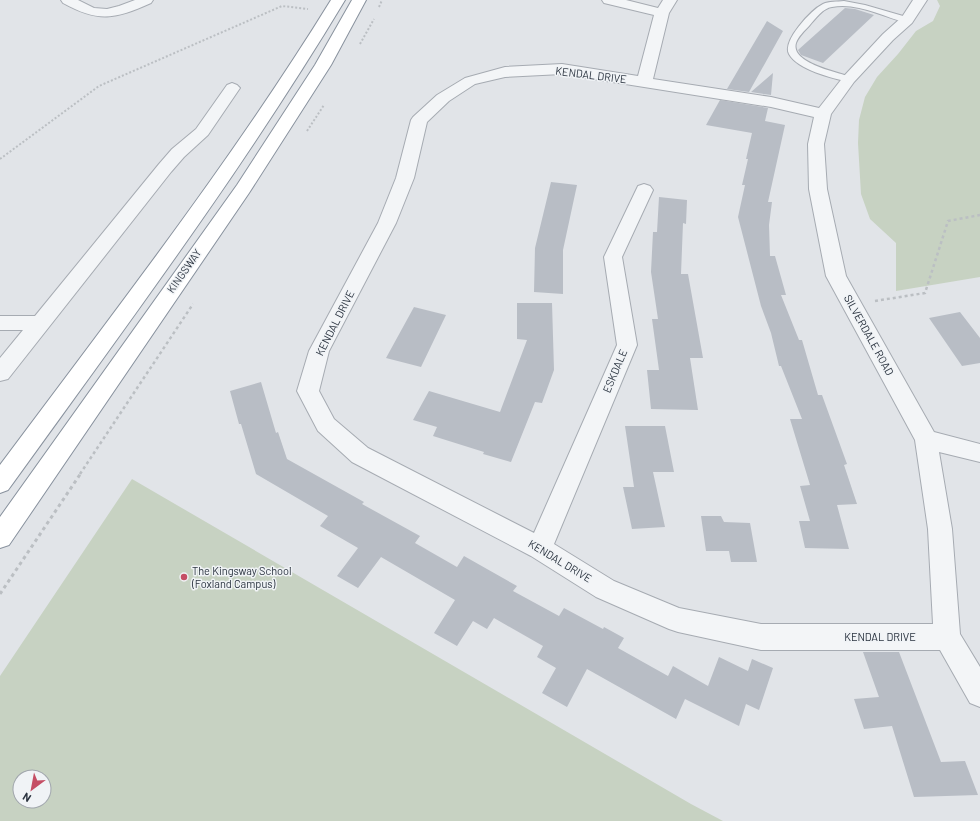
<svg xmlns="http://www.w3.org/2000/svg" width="980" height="821" viewBox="0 0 980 821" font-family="Barlow,sans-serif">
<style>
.green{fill:#c7d2c2;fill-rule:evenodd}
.building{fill:#b8bdc5}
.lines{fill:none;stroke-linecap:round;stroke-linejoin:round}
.service-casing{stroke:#a6abb2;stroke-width:2}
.minor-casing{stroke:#a6abb2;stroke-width:2}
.trunk-casing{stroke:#89929e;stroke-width:2}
.path-far2{stroke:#bbbfc3;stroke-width:2;stroke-dasharray:2 2;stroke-linecap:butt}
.path-far1{stroke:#bbbfc3;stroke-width:2.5;stroke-dasharray:3 3;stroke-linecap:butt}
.path{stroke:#bbbfc3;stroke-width:3;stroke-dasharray:3.5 3.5;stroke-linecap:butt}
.service{fill:#f3f5f7;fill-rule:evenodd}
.minor{fill:#f3f5f7;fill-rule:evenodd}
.trunk{fill:#fff;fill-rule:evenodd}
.poi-dot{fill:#c54e65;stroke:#f0f3f6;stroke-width:1.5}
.labels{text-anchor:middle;stroke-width:3;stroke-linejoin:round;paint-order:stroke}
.street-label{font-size:11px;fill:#2a333f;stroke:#f0f3f6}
.poi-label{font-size:11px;fill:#2a333f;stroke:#f0f3f6;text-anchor:start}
</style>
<rect width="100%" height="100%" fill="#e1e4e8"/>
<!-- green -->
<path class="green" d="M937,0H980V277L896,291V243L870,219L861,194L858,143L859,120L865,97L877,77L898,54L916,31L933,21L940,6Z
M132,479L691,804L723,821H0V676ZM20,777H44V801H20Z"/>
<!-- building -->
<path class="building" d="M845,8L855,9L874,15L823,63L801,55L798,50Z
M767,21L783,31L749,92L727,89Z
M773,73L771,95L751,92Z
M720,100L768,108L765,121L785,125L768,202H772L769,225L770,256H775L786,295H781L799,340H802L818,395H822L847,464L844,465L857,504L837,505L849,549L805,548L799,521H810L800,486L810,485L790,419H802L781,366H779L771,333L761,306L738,217L745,185H742L748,159H746L752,133L706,125Z
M551,182L577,185L563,250V294L534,292L535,248Z
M659,197L687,200L686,224L683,223L681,274H688L703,358H690L698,410L651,409L647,370H659L652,319H658L651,272L653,232H657Z
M517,303H552L554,370L542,403L535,402L511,462L483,454L484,452L433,436L437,427L413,420L429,391L500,412L527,340L517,339Z
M414,307L446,315L421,367L386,358Z
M960,312L980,338V363L962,366L929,318Z
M261,382L276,433L278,432L287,459L364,502L362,504L420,536L415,543L457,567L464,556L517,586L513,591L559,616L564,608L603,629L604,627L624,638L618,648L668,676L673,666L708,686L719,657L748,671L752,659L773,668L759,710L746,704L739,726L685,699L676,719L587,669L567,707L542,693L556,668L537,657L543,646L494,618L487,629L473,621L457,646L434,633L455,600L381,557L358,588L337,576L358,548L320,526L328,516L256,474L241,424H239L230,391Z
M625,426H665L674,472H653L665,527L632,529L623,487H634Z
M701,516H721L724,522L750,523L757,562H731L729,551H706Z
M863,652H899L941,762L965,761L978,795L914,797L892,726L864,729L854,699L879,697Z"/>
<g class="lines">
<!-- service casing -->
<g class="service-casing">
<path id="service" d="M844,1L865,5L910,18L911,20L907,23C884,17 857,2 832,7C823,8 815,19 809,26C804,31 798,37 796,43C790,63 839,73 852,77L854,79L849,82C832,78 798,70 789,54C782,41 811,10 823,4C829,1 837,2 844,1Z"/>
</g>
<!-- minor casing -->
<g class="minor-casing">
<path id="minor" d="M61,0H78L94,8L107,9L119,6L135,0H153L151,3C115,19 99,23 63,3Z
M602,0H626L658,8L663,0H677L669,13L653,79L771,97L819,108L844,76L883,34L902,17L913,0H927L912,23L893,40L854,82L831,114L824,144L827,189L846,276L934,432L980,444V462L939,452L952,529L960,634L980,667V707L970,703L940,650H761L678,632L669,629L596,597L531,556L352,462L318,431L297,391L309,351L378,223L396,178L411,120L413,117L437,95L465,78L505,67L562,64L638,76L654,15L604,3ZM562,74L771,107L814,117L808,144L809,189L826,276L915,440L928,529L933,624H761L679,608L614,581L554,544L637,345L622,257L653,190L650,186L644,184L638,186L604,257L617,345L534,533L368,448L334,419L319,391L329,351L396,223L414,178L427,122L449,101L475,84L505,77Z
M232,83L237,85L240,88L208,135L184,157L171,172L8,379L0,381V358L23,330H0V316H35L159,164L172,149L196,129L227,85Z"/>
</g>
<!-- trunk casing -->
<g class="trunk-casing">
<path id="trunk" d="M331,0H345C243,170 124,329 8,490L0,493V465C114,312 231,162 331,0Z
M352,0H366L331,65L249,193L9,545L0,548V517L237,185L315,65Z"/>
</g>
<!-- path-far2 -->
<path class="path-far2" d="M379,7L382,0
M360,44L374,19
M307,131L324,105
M0,159L99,86L282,6L308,9"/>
<!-- path-far1 -->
<path class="path-far1" d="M875,301L925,293L948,221L980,215
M80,474L193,304"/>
<!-- path -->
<path class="path" d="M0,594L81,473"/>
<!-- service -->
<use href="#service" class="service"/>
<!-- minor -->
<use href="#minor" class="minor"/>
<!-- trunk -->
<use href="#trunk" class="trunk"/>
</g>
<!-- markers -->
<circle class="poi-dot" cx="184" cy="577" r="4"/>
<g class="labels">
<!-- street labels -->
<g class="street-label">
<text transform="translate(591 75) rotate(7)" y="4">KENDAL DRIVE</text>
<text transform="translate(184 271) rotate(-55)" y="4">KINGSWAY</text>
<text transform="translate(335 323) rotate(-63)" y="4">KENDAL DRIVE</text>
<text transform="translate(869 335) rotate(61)" y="4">SILVERDALE ROAD</text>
<text transform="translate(615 371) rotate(-67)" y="4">ESKDALE</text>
<text transform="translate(560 561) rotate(31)" y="4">KENDAL DRIVE</text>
<text x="880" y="641">KENDAL DRIVE</text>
</g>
<!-- poi labels -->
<g class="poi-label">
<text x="192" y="575">The Kingsway School<tspan x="192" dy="13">(Foxland Campus)</tspan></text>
</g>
</g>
<!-- north arrow -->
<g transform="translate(32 789) rotate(212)"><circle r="19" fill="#f0f3f6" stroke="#a1a6ad"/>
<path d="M0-3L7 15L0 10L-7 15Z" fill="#c54e65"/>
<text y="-6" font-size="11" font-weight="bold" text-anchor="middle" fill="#2a333f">N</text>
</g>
</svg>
